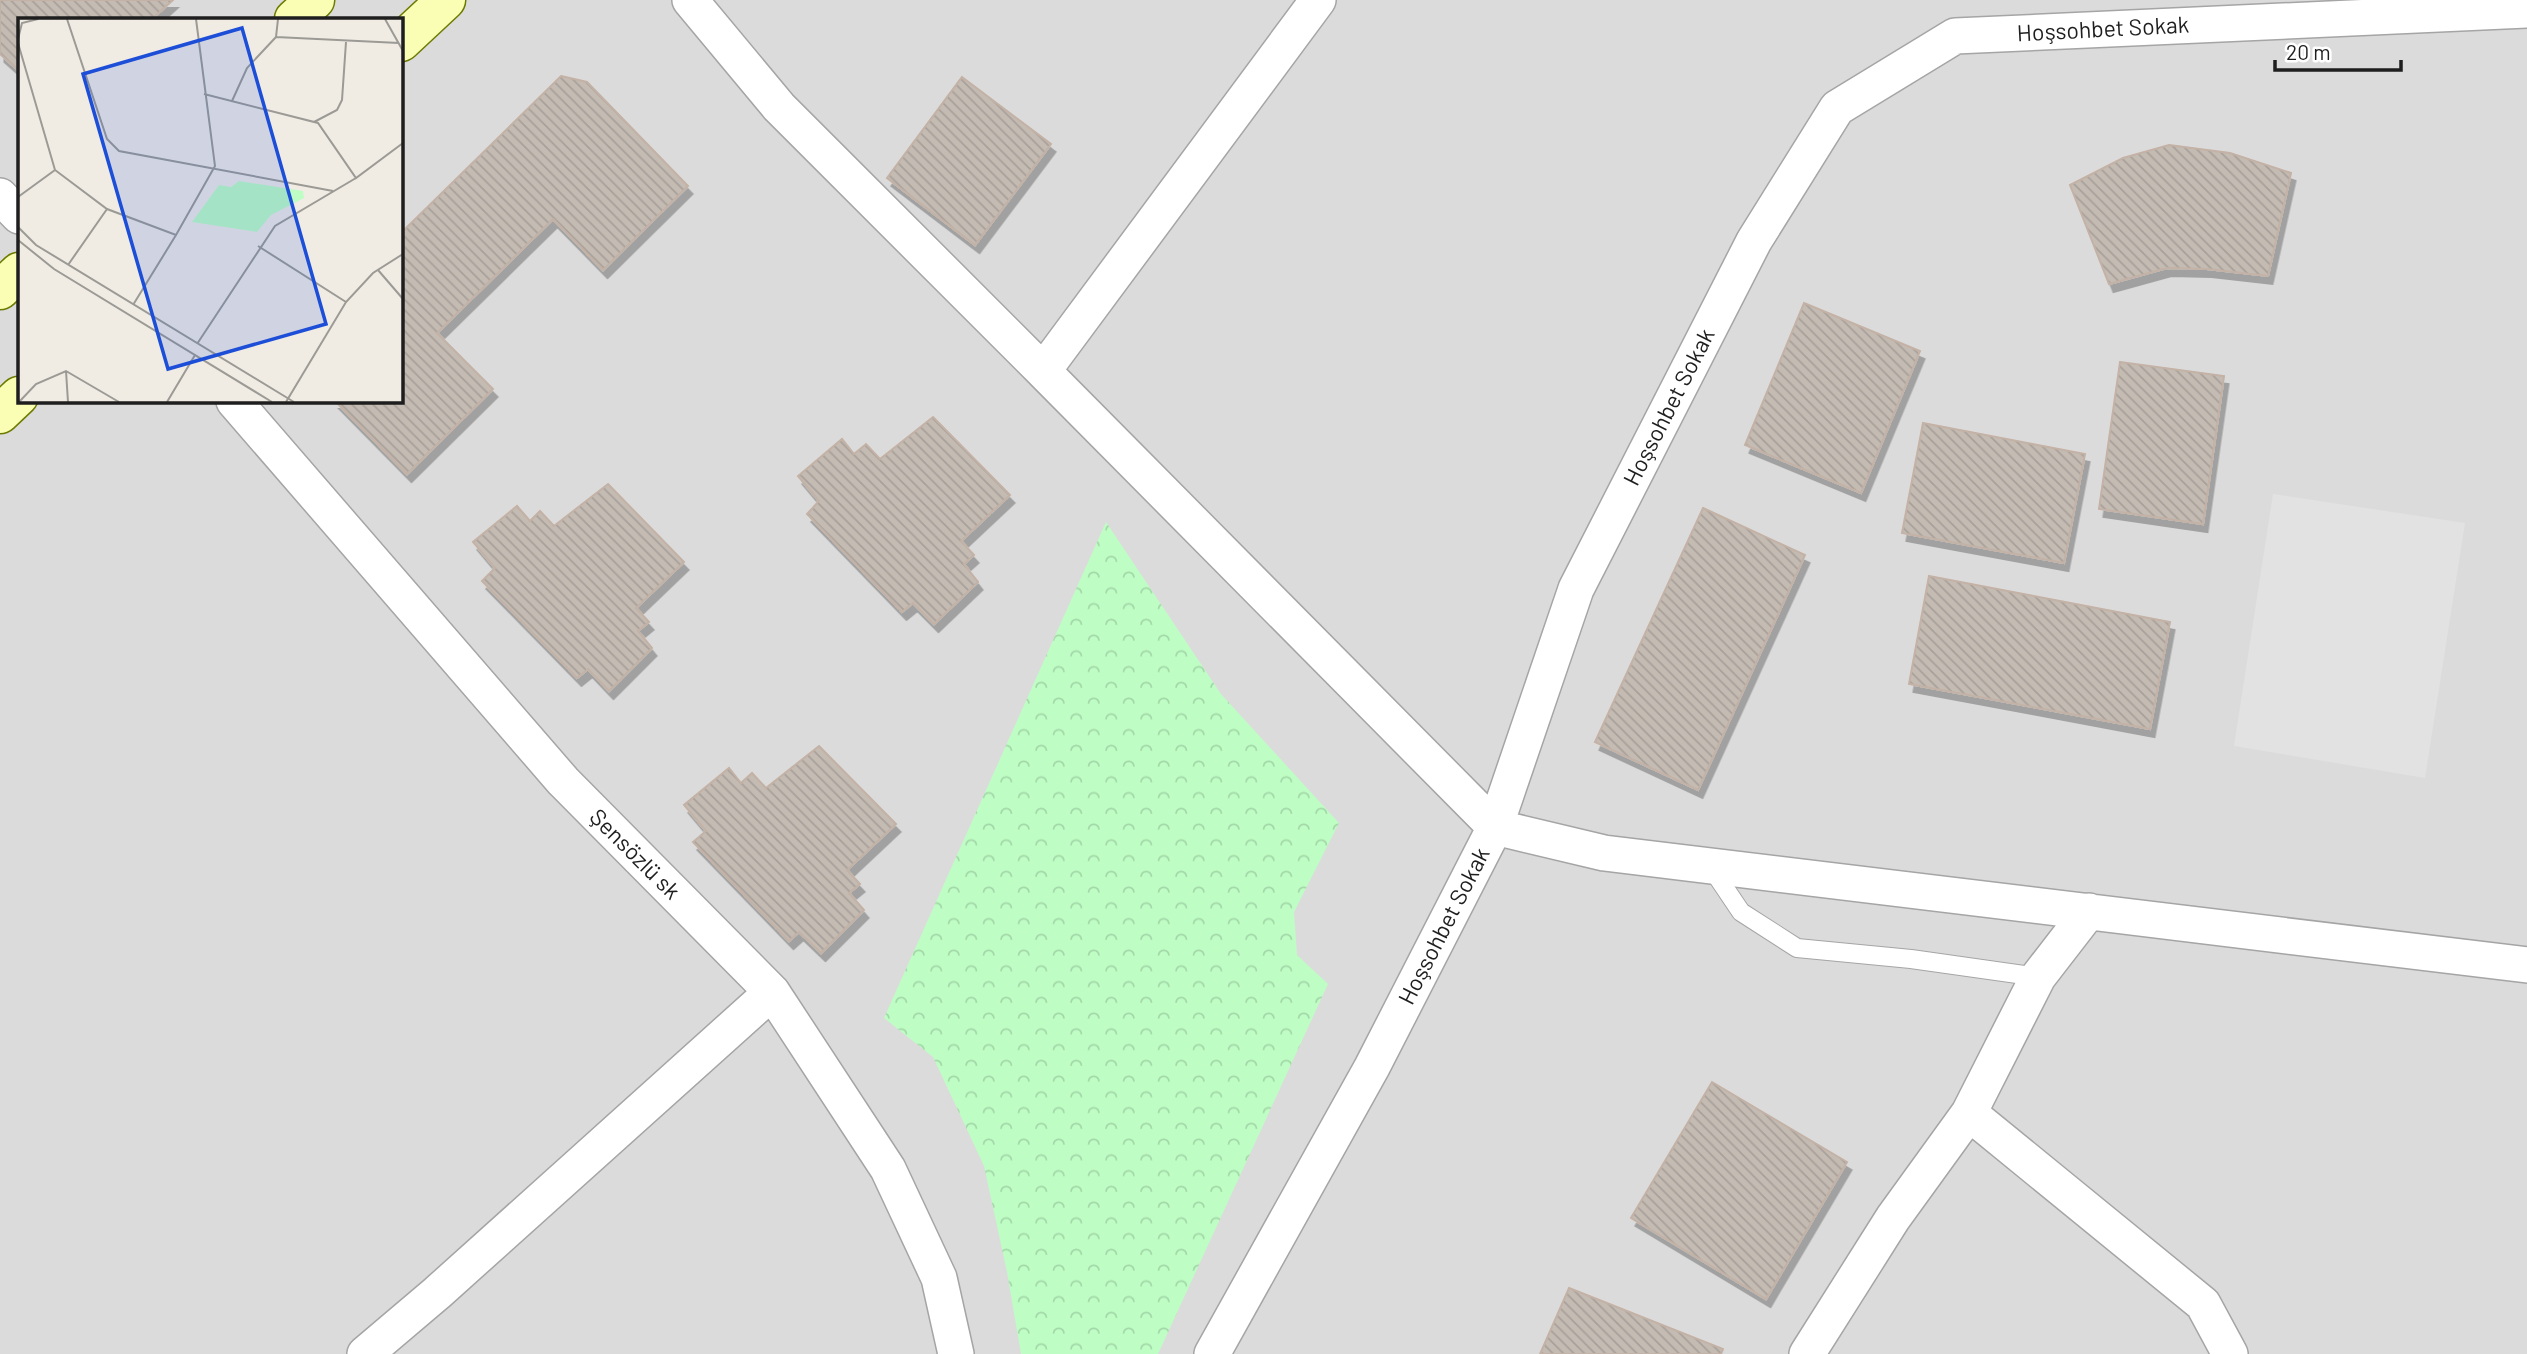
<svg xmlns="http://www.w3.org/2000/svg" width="2527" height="1354" viewBox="0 0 2527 1354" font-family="Barlow,sans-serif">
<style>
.residential{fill:#dcdbdb;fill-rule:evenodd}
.park{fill:url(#park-crowns)}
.parking{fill:#e2e2e2}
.building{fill:url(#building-back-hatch);stroke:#c3b2a5;stroke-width:2;filter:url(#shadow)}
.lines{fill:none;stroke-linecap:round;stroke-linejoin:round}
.service-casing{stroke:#a5a5a5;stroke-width:20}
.minor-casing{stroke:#a5a5a5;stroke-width:38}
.secondary-casing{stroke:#6c7b00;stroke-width:41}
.service{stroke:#fff;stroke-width:18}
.minor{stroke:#fff;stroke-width:35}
.secondary{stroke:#f9feb4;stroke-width:38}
.labels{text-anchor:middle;stroke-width:7;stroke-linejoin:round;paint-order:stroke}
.street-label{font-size:23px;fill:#1e1e1e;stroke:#fff}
.inset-road{fill:none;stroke:#9c9a95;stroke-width:2}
.view{fill:#1d4ed8;fill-opacity:0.15;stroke:#1d4ed8;stroke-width:3.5}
.inset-edge{fill:none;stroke:#1e1e1e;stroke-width:3.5}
</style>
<defs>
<pattern id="park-crowns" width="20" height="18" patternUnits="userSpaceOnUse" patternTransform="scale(1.75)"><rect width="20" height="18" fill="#befdc4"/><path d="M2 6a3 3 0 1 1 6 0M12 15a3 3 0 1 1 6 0" fill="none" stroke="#a3d8a8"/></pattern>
<pattern id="building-back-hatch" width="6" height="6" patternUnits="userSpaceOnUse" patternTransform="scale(1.75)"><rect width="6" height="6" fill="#c4bbb3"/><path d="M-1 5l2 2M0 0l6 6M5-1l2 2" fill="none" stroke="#a8a09a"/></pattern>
<filter id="shadow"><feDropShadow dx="4.5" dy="8" stdDeviation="0" flood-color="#0004"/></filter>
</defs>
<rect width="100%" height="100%" fill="#f0ece4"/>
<!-- residential -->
<path class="residential" d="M0,0H2527V1354H0ZM19,19H401V401H19Z"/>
<!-- park -->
<path class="park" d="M1106,522L1221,694L1339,823L1294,912L1297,955L1328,984L1158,1354H1021L1007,1272L984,1166L933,1057L884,1018Z"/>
<!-- parking -->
<path class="parking" d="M2273,494L2465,523L2425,778L2234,746Z"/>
<!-- building -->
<path class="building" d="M0,0H173L152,19H19V71L0,54Z
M561,76L587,82L688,186L603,270L553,219L437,333L493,389L407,474L335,401H401V233Z
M962,77L1051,144L975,245L887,178Z
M2169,145L2230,153L2291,173L2268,276L2207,269L2167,268L2109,284L2070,185L2123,158Z
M1804,303L1920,351L1861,493L1745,445Z
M2120,362L2224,376L2203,524L2099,509Z
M933,417L1010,495L961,541L974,555L964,564L978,582L934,624L913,603L902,612L807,514L819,501L798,476L842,439L854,454L866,444L880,459Z
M1923,423L2085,454L2064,563L1902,533Z
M608,484L684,562L636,608L649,622L638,631L652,648L609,691L588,669L577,678L482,581L495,568L473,542L517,506L530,521L540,511L554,526Z
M1703,508L1805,555L1698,790L1595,742Z
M1929,576L2170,622L2150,729L1909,684Z
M819,746L896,824L847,870L860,884L849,893L864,910L821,953L799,932L789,941L693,842L706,831L684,805L729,768L741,783L752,773L766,788Z
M1712,1082L1847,1162L1766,1299L1631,1218Z
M1569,1288L1723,1349L1721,1354H1540Z"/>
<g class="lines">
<!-- service casing -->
<g class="service-casing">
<path id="service" d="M1710,866L1741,912L1797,948L1911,959L2038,977"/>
</g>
<!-- minor casing -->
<g class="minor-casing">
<path id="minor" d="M690,0L779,107L1043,371
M1318,0L1043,371L1495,827L1604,853L2527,965
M0,196L19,216
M234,401L563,781L772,992L888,1169L939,1278L956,1354
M1969,1113L2203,1304L2230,1354
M365,1354L437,1293L772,992
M1212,1354L1372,1067L1495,827L1576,589L1754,241L1837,108L1955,36L2527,10
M1807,1354L1893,1218L1969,1113L2038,977L2089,911"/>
</g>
<!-- secondary casing -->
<g class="secondary-casing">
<path id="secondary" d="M294,19L315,0
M401,42L446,0
M0,290L19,272
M0,414L19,396"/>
</g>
<!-- service -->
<use href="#service" class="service"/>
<!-- minor -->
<use href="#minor" class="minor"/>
<!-- secondary -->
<use href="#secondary" class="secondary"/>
</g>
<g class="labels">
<!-- street labels -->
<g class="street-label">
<text transform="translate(2103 29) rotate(-3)" y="8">Hoşsohbet Sokak</text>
<text transform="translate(1669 407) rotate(-63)" y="8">Hoşsohbet Sokak</text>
<text transform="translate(635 854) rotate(45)" y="8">Şensözlü sk</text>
<text transform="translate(1444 926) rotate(-63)" y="8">Hoşsohbet Sokak</text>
</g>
</g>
<!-- overview -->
<g transform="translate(18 18)">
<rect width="385" height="385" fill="#f0ece4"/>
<path d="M221,163L285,173L286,180L253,197L239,214L174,204L201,167L213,169Z" fill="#befdc4"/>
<path class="inset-road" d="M49,1L89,121L101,133L315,173M367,1L385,33M258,19L381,25M0,21L4,5L20,1M0,25L37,152L89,191L158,217L197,148L178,1M186,76L300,105L338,160L385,125M214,83L229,50L258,19L260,1M296,104L319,92L324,82L328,24M0,179L37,152M0,209L18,227L276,384M0,222L36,251L254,384M240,228L328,284M50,247L89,191M360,252L385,281M115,287L158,217M179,326L257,208L338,160M48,353L50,384M1,384L18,366L48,353L101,384M149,384L177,337M268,384L328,284L355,255L385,236"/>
<path class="view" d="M224,10L308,306L150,351L65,56Z"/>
<rect width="385" height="385" class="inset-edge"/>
</g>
<!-- scale -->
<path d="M2275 60v10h126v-10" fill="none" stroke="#1e1e1e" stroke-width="3.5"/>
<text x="2286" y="60" font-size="21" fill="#1e1e1e" stroke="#ffffff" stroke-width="5" paint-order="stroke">20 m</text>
</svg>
